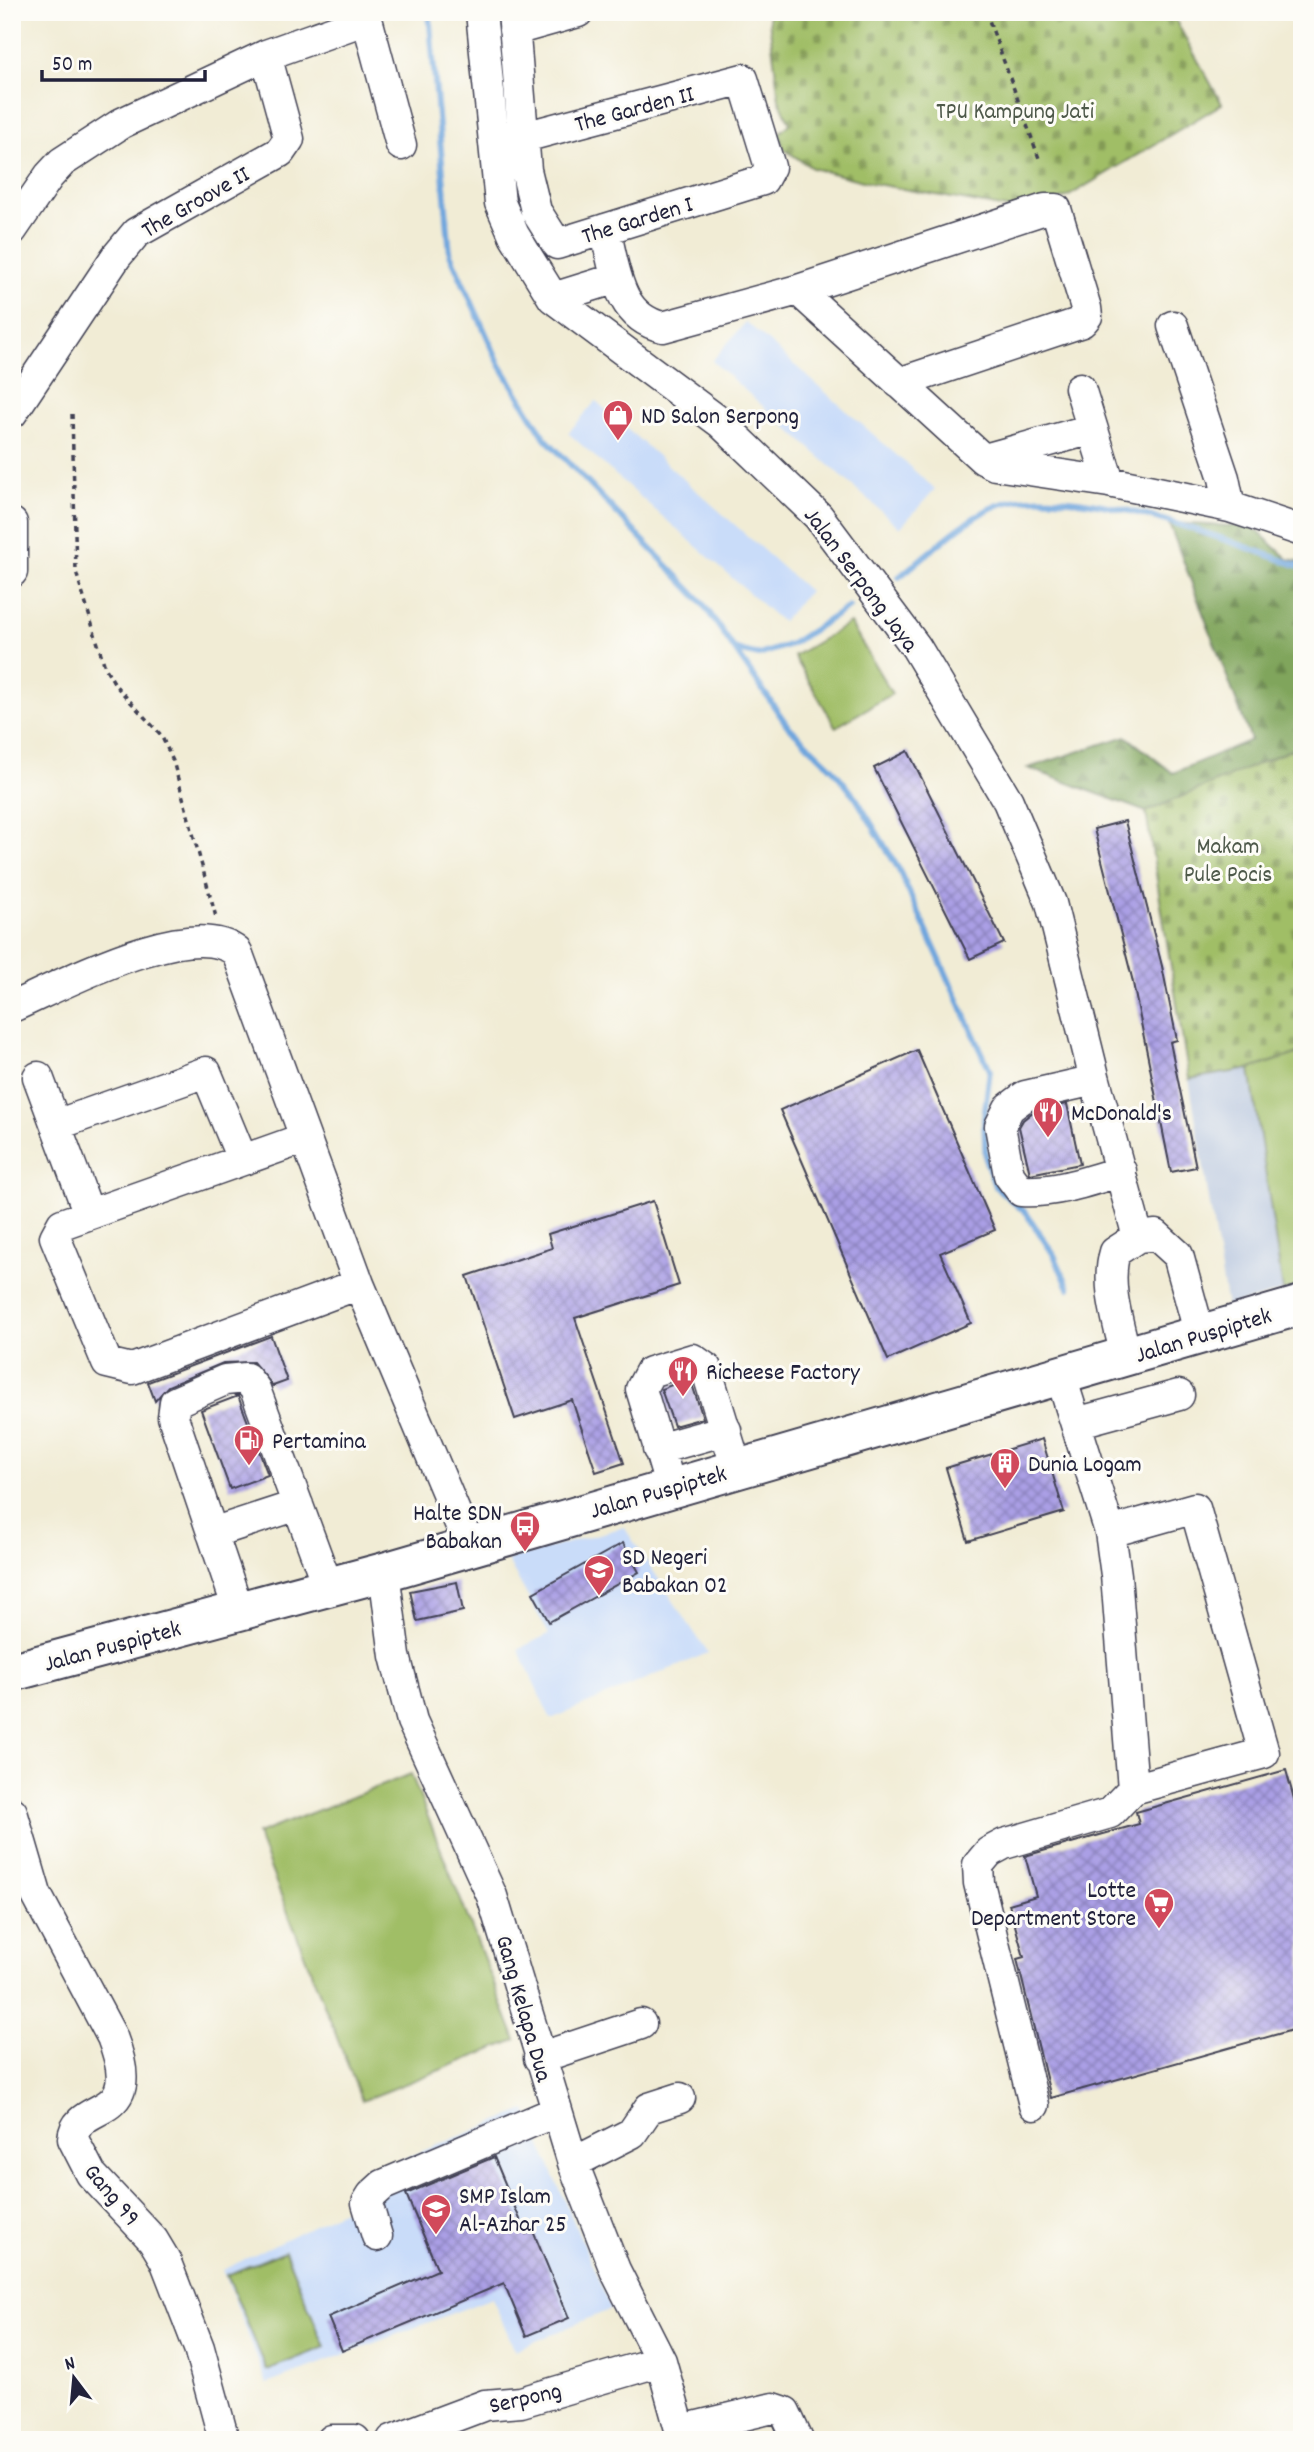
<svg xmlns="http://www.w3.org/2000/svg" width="1314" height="2452" viewBox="0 0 1314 2452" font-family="Dekko,sans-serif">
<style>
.built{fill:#c9dcf9}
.industrial{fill:#b6c5de}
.grass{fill:#a0be66;stroke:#617050;stroke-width:2}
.forest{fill:url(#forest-firs);stroke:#51644b;stroke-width:2}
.cemetery{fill:url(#cemetery-stones);stroke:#617050;stroke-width:2}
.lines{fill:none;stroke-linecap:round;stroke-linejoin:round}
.stream{stroke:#6fa6dd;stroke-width:6}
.building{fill:url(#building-cross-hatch)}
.minor-casing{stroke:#414052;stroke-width:33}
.major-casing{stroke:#414052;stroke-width:42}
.path{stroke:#414052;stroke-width:3.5;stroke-dasharray:5 5;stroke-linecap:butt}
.minor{stroke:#fff;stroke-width:30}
.major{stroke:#fff;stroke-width:38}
.labels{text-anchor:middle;stroke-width:6;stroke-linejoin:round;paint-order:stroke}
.street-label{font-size:24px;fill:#22223b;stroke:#fdfcf7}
.park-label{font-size:24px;fill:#4e594a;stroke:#fdfcf7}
.poi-label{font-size:24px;fill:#22223b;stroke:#fdfcf7;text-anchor:start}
</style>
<defs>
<pattern id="forest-firs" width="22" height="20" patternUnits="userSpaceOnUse" patternTransform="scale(1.75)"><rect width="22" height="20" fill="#80a55b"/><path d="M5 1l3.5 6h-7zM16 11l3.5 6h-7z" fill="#68864c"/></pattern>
<pattern id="cemetery-stones" width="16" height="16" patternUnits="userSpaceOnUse" patternTransform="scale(1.75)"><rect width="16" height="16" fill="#a0be66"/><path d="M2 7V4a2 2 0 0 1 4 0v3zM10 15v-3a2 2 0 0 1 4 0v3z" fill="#829a55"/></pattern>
<pattern id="building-cross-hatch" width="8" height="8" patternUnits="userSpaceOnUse" patternTransform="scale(1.75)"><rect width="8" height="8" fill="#aa9fe5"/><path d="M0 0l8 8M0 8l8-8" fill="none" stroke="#8a81bb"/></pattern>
</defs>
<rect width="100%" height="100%" fill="#fdfcf7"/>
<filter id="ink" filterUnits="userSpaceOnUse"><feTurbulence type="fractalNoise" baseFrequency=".0143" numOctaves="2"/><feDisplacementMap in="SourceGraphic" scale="14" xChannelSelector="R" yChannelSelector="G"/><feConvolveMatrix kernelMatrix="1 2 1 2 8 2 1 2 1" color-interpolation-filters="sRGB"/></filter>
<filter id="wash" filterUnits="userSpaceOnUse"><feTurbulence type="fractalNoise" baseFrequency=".00686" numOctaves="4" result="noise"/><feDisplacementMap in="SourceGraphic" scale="28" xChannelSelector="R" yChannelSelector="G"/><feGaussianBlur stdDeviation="1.57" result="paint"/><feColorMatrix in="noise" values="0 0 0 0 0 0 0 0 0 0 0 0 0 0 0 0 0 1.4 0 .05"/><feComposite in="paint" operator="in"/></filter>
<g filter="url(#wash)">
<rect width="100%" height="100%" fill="#f1ecd5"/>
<!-- built -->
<path class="built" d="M746,322L935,489L900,528L712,361Z
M596,401L809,591L782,622L568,433Z
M624,1527L708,1653L551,1719L518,1649L549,1634L507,1560Z
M526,2110L611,2309L515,2350L492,2298L267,2384L223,2270L360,2202L352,2179Z"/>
<!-- industrial -->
<path class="industrial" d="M1250,1069L1283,1291L1227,1307L1189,1079Z"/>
<!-- grass -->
<path class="grass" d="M850,623L892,694L836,727L794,656Z
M1302,1052V1285L1283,1291L1250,1069Z
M411,1774L516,2040L362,2101L257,1834Z
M285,2251L325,2347L267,2370L227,2275Z"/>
<!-- forest -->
<path class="forest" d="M1169,523L1253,527L1288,559L1302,562V745L1146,812L1028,768L1126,736L1173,773L1251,740Z"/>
<!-- cemetery -->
<path class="cemetery" d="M768,12H1171L1222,104L1067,197L1022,211L871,183L812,168L784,149L779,133L790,124L779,99Z
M1302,745V1052L1250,1069L1189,1079L1146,812Z"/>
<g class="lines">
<!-- stream -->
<path class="stream" d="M429,12L450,254L500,365L545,438L701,601L787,725L832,768L856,798L898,868L990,1070L984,1119L986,1161L995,1186L1026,1213L1054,1255L1069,1288
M899,577C926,556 967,517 998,505C1073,478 1226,541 1302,567
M738,650L759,655L791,644L849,607"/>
</g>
<g id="blocks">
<!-- building -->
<path class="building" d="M908,751L1004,943L970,959L874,768Z
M1125,821L1162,966L1177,1040L1170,1042L1196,1167L1171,1172L1132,978L1094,829Z
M917,1050L995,1230L940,1253L971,1323L888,1360L780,1110Z
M1067,1104L1080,1164L1030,1174L1019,1127L1023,1120L1033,1112Z
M653,1201L679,1285L575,1318L624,1463L596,1472L572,1400L515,1419L467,1276L552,1248L548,1234Z
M271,1336L287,1381L273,1386L253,1362L223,1363L168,1386L155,1401L148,1382Z
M690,1378L703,1418L674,1426L661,1389Z
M238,1396L268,1475L230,1489L201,1410Z
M1042,1439L1064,1512L968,1541L946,1468Z
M623,1543L639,1572L549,1622L533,1593Z
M457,1582L463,1611L417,1621L410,1591Z
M1286,1770L1302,1828V2022L1296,2029L1051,2098L1017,1959L1024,1957L1009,1904L1036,1896L1025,1856L1139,1824L1136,1812Z
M494,2157L526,2234L533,2231L569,2318L526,2336L504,2283L342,2351L328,2317L438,2270L406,2194Z"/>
</g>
</g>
<g filter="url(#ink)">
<use href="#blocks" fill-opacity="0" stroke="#414052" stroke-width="2"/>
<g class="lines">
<!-- minor casing -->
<g class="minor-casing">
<path id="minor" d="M369,12L367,19L401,145
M481,12L500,203L514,235L553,298L721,423L818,516L916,647L1008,801L1051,903L1095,1080L1138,1237
M513,12L526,170L536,211L557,244L763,180L770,167L743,79L524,137
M514,30L578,12
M605,229C615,268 617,317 663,327L798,290L1045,209H1056L1086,308L1087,316L1082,322L899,383
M12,230L49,176L62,162L122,123L266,55L367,19
M798,290L983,459L995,465L1109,482L1230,507L1302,531
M553,298L617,278
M1173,326L1224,478L1230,507
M1080,388L1109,482
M12,413L116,257L136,233L280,152L289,139L266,55
M985,459L1092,429
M12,523V572
M12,1007C60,986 191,914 237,952L359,1284L469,1545
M38,1077L89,1214
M1095,1080L1025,1096L1009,1108L1000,1126L1009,1175L1021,1191C1055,1193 1089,1181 1121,1171
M56,1125L206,1072L242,1159
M305,1138L62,1224L55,1237L107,1363L132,1369L359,1284
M1126,1357C1119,1324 1105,1285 1115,1252L1138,1237L1156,1235L1178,1255L1200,1335
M1076,1423L1179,1395
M658,1449L726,1430
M671,1488L641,1389L650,1372L693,1359L706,1368L737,1469
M1110,1532L1195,1508L1264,1753L1133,1789
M212,1533L298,1505
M384,1572L395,1656L412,1721L492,1896L573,2163L615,2270L661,2361L683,2440
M239,1612L173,1417L175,1402L225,1380L246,1378L255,1389L328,1587
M12,1812L36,1894L112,2037C147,2126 76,2097 73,2139L91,2174L153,2240L165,2260L199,2348L224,2440
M539,2058L641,2024
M1034,2105L979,1883L978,1865L989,1852L1004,1844L1110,1813L1133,1789L1116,1575L1110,1532L1061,1377
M573,2163L632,2133L649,2108L680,2098
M377,2236L367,2203L372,2195L383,2185L555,2112
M681,2430L773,2408L785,2412L798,2440
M332,2440H355
M392,2440L485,2405L521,2402L661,2361"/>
</g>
<!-- major casing -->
<g class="major-casing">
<path id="major" d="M12,1672L384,1572L1302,1305"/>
</g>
<!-- path -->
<path class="path" d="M986,12L1040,161
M72,414L76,572L105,667L116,686L161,735L173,761L216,917"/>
<!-- minor -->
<use href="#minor" class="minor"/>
<!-- major -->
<use href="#major" class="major"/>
</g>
</g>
<!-- icons -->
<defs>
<g id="shop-pin" transform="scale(1.575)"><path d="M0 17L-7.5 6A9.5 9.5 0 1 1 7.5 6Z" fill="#d1495b" stroke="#fdfcf7"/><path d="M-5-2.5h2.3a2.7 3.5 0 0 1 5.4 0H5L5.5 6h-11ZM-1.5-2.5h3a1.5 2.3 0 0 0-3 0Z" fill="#fff"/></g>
<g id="restaurant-pin" transform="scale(1.575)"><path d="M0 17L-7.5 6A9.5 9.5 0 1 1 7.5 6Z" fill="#d1495b" stroke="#fdfcf7"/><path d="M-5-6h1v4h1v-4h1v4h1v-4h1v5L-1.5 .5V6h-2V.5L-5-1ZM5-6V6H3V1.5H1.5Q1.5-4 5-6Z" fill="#fff"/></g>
<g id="fuel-pin" transform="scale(1.575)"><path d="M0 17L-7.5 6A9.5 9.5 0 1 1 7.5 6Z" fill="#d1495b" stroke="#fdfcf7"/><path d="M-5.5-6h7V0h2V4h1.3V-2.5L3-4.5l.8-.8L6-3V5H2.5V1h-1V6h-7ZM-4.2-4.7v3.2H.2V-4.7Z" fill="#fff"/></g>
<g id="building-pin" transform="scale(1.575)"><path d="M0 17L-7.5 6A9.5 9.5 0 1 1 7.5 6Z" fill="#d1495b" stroke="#fdfcf7"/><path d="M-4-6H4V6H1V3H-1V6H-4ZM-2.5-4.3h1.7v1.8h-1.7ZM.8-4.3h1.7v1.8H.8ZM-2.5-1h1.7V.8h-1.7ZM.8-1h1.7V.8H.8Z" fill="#fff"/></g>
<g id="bus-pin" transform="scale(1.575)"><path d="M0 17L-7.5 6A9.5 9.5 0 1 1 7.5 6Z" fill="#d1495b" stroke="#fdfcf7"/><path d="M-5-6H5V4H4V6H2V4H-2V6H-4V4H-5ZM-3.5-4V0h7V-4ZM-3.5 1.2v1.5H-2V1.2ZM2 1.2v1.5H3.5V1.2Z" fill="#fff"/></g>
<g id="school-pin" transform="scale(1.575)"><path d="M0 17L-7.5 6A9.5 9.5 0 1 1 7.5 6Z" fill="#d1495b" stroke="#fdfcf7"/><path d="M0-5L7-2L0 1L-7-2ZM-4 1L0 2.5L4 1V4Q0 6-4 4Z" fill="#fff"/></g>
<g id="supermarket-pin" transform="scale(1.575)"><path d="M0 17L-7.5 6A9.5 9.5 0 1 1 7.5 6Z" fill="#d1495b" stroke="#fdfcf7"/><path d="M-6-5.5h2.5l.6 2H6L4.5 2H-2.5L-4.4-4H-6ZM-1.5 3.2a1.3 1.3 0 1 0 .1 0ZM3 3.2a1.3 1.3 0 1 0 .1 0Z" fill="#fff"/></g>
</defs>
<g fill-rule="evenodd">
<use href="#shop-pin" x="618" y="415"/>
<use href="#restaurant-pin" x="1048" y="1112"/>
<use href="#restaurant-pin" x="683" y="1371"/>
<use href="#fuel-pin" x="249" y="1440"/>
<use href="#building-pin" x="1005" y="1463"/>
<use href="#bus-pin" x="525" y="1526"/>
<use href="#school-pin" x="599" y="1570"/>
<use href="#supermarket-pin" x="1159" y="1903"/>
<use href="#school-pin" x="436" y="2209"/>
</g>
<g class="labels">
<!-- street labels -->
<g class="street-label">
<text transform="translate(634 108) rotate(-15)" y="8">The Garden II</text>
<text transform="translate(195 201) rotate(-30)" y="8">The Groove II</text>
<text transform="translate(637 219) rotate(-17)" y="8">The Garden I</text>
<text transform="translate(862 579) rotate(53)" y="8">Jalan Serpong Jaya</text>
<text transform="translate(1203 1334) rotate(-17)" y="8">Jalan Puspiptek</text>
<text transform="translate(658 1491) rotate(-16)" y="8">Jalan Puspiptek</text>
<text transform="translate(112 1645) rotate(-15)" y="8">Jalan Puspiptek</text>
<text transform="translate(525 2008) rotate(74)" y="8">Gang Kelapa Dua</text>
<text transform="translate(113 2194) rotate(50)" y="8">Gang 99</text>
<text transform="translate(525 2397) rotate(-13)" y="8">Serpong</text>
</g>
<!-- park labels -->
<g class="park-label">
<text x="1015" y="118">TPU Kampung Jati</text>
<text x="1228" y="853">Makam<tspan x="1228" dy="28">Pule Pocis</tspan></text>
</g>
<!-- poi labels -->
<g class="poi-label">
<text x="641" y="423">ND Salon Serpong</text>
<text x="1071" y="1120">McDonald's</text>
<text x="706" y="1379">Richeese Factory</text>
<text x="272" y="1448">Pertamina</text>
<text x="1028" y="1471">Dunia Logam</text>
<text x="502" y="1520" text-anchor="end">Halte SDN<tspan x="502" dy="28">Babakan</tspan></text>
<text x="622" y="1564">SD Negeri<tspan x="622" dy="28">Babakan 02</tspan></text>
<text x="1136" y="1897" text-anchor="end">Lotte<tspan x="1136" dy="28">Department Store</tspan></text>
<text x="459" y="2203">SMP Islam<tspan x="459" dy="28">Al-Azhar 25</tspan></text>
</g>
</g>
<!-- margin -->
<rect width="1314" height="2452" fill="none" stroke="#fdfcf7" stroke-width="42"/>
<!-- north arrow -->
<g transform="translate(74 2378) rotate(344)" stroke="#fdfcf7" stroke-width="5" paint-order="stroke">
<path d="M0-5L12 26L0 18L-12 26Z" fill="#22223b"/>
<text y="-10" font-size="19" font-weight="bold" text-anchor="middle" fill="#22223b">N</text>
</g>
<!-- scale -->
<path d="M42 70v10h163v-10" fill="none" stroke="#22223b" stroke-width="3.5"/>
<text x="52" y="70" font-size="21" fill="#22223b" stroke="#fdfcf7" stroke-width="5" paint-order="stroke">50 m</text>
</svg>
